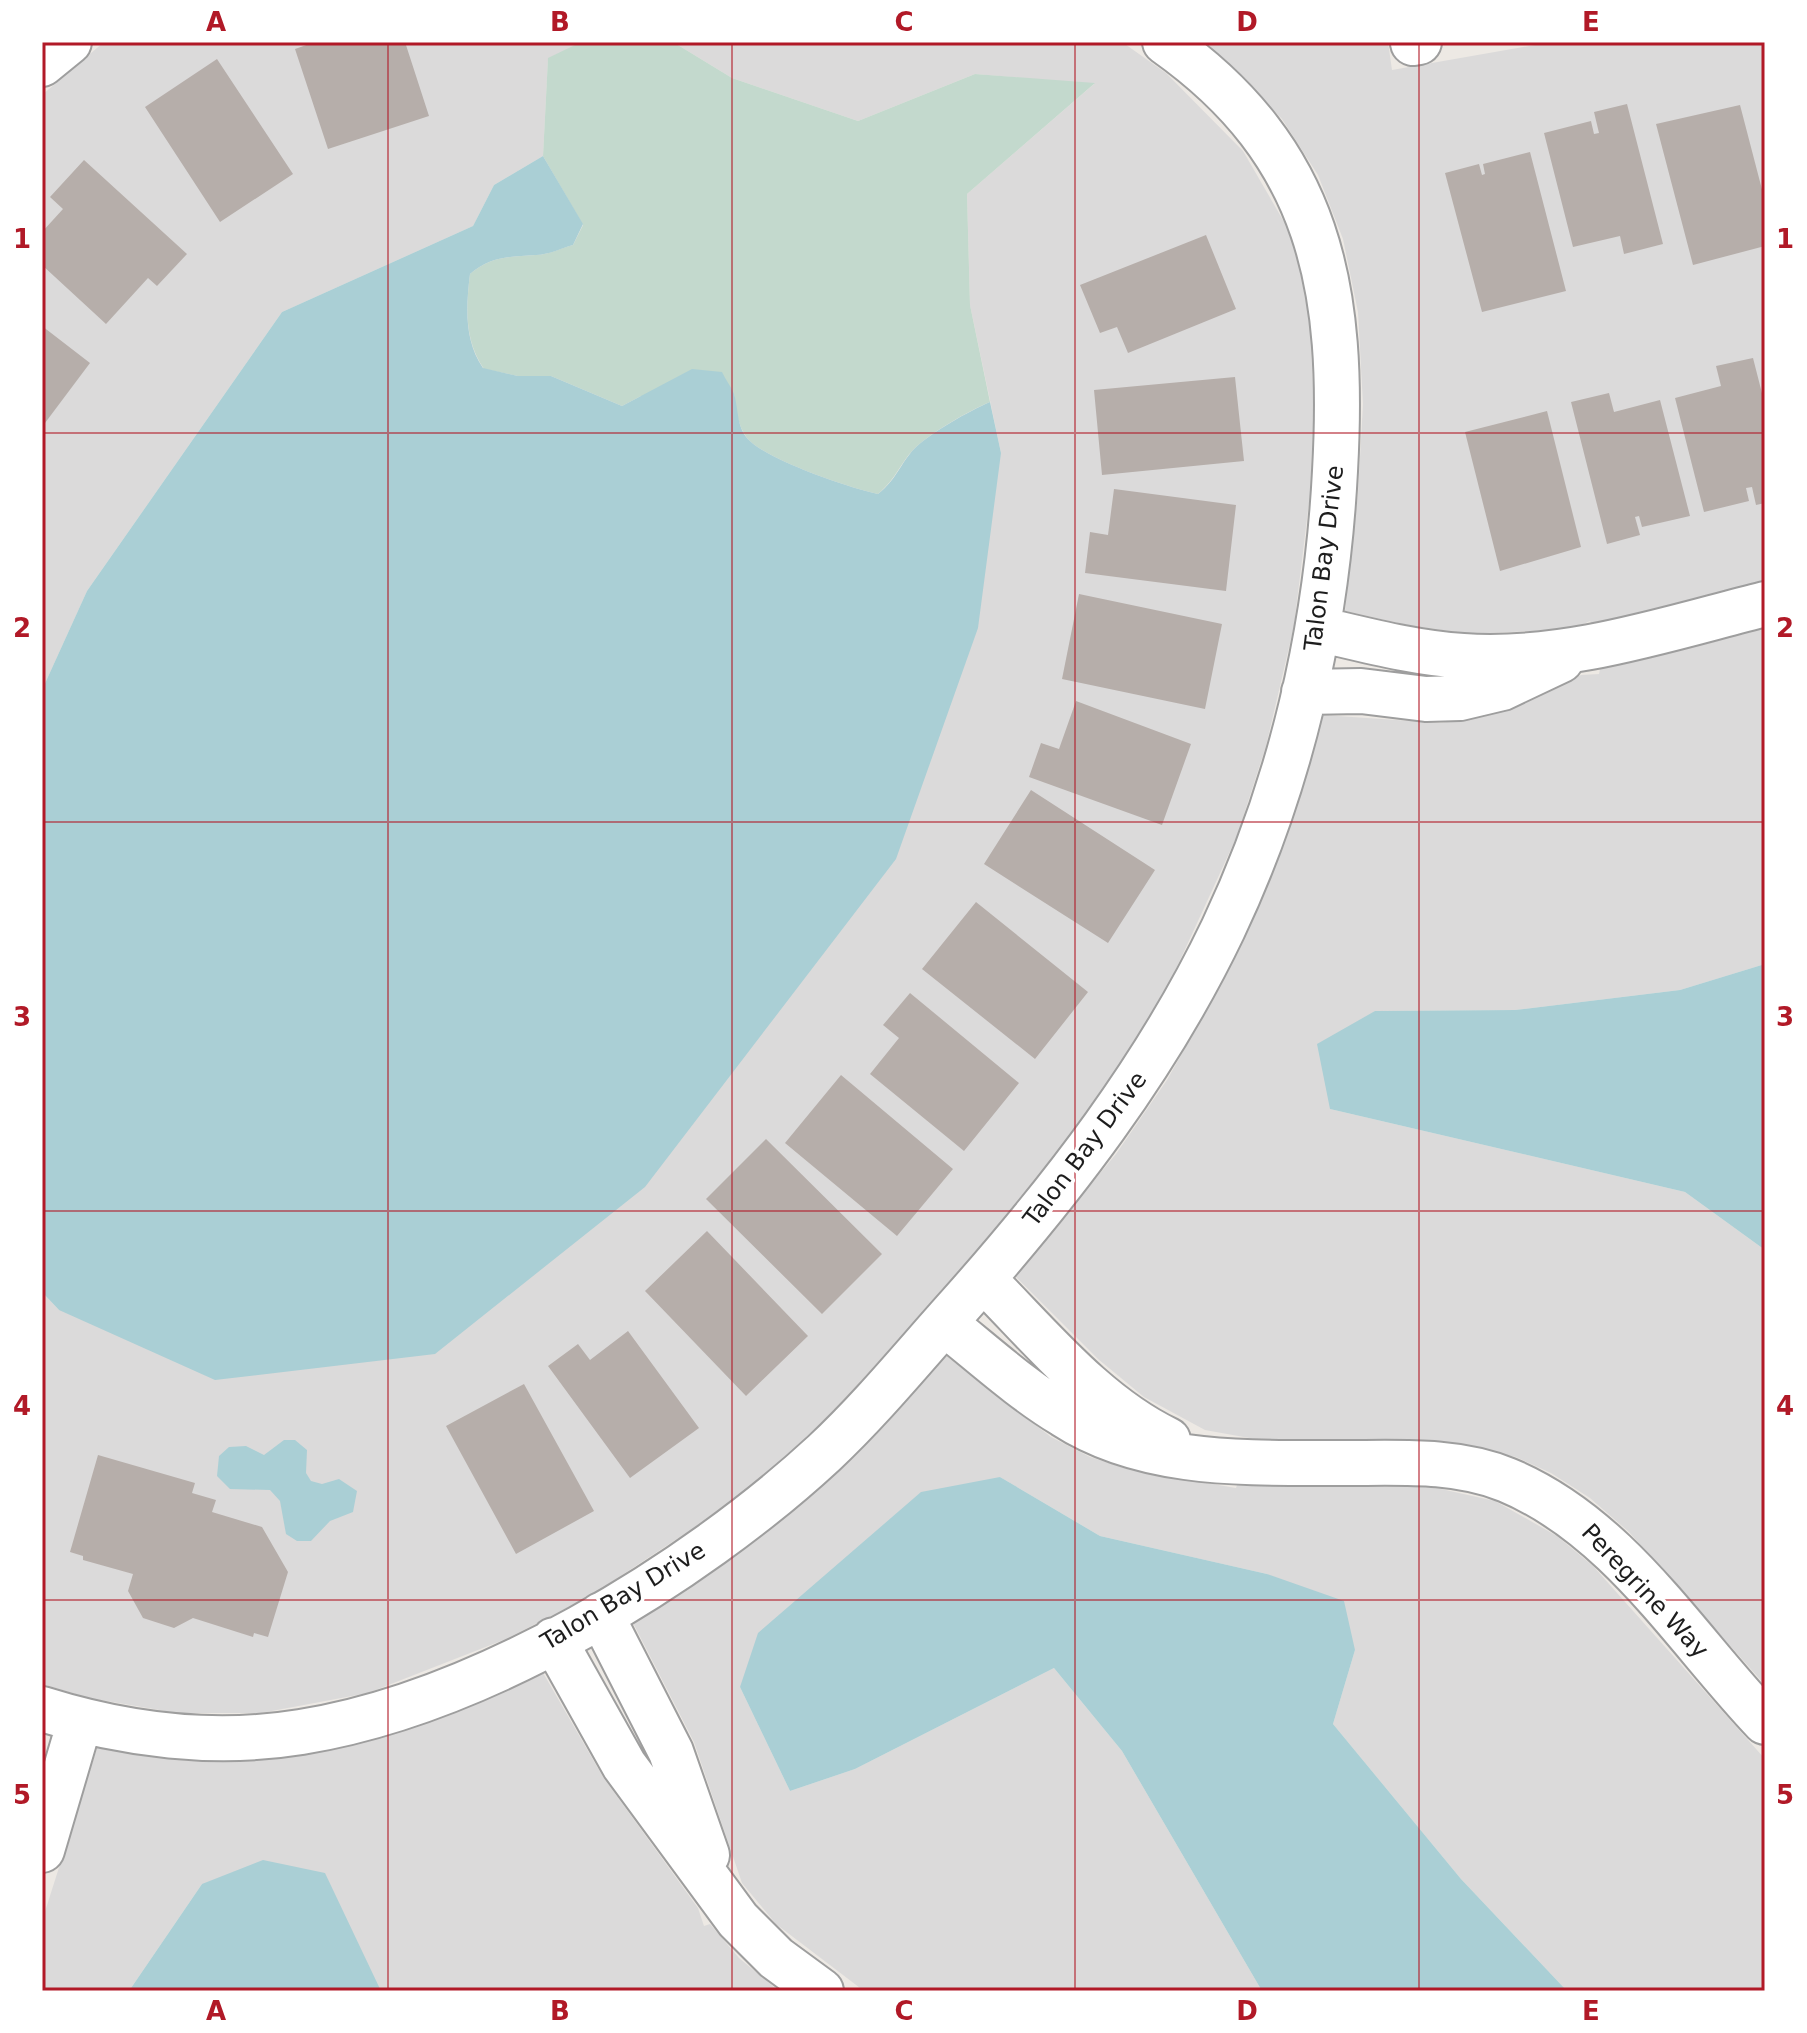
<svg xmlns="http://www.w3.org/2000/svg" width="1807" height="2033" viewBox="0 0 1807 2033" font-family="'DejaVu Sans',sans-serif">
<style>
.residential{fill:#dbdada}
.wetland{fill:#c3d9cd}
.water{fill:#aacfd5}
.building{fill:#b6aeaa}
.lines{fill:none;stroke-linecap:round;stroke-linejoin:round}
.minor-casing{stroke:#9e9e9e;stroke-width:48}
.minor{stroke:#fff;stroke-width:44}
.grid{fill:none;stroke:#b11927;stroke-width:2;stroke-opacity:0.55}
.labels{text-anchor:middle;stroke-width:7;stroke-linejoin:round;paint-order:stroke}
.street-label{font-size:24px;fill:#1d1d1d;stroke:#fff}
.neatline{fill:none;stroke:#b11927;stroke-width:3}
.grid-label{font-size:26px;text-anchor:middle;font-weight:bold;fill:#b11927}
</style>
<rect width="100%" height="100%" fill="#ede9e4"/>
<!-- residential -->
<path class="residential" d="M104,42H581L548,59L543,156L494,185L473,226L282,312L87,591L42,690V95Z
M673,42H1122L1166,73L1243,151L1287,227L1297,255L1310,323L1314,408L1310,494L1294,626L1266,746L1237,836L1170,982L1126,1060L1077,1130L966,1264L860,1382L810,1435L756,1482L698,1525L590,1596L506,1639L368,1693L261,1713H177L89,1698L42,1684V1292L59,1310L1001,453L970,305L967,194L1094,84L975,74L858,121L732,78Z
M1206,42H1388L1392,70L1552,42H1765V581L1592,625L1590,621L1573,629L1470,634L1407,625L1345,611L1358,493L1363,404L1358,312L1343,239L1318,175L1282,119Z
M1765,627V964L1680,990L1515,1010L1375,1011L1330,1109L1685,1192L1765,1250V1685L1629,1532L1590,1498L1551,1473L1516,1457L1442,1441H1266L1205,1430L1144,1397L1098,1359L1015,1276L1116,1154L1167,1080L1212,1000L1246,933L1282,848L1323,715L1440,723L1482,717L1510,709L1581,675L1599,674L1600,669Z
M945,1355L1051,1437L1090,1457L1131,1470L1236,1488L1237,1485L1432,1487L1495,1501L1557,1536L1593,1566L1765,1759V1991H1567L1461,1879L1333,1724L1355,1650L1267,1574L1100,1536L1000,1477L740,1687L790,1791L855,1769L1054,1668L1122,1751L1262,1991H864L776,1924L742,1883L694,1742L632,1621L786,1516L843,1465Z
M542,1671L603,1777L698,1908L704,1926L710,1924L739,1958L779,1991H381L370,1972L202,1884L129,1991H42V1921L97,1748L189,1761L301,1755L418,1724Z"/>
<!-- wetland -->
<path class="wetland" d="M581,42H673L732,78L858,121L975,74L1095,83L967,194L970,305L990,402C968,411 930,433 914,449C900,463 897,478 878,494C849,488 771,461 750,441C738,429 736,410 734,394L641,396L622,406L551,376H518L484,369C464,340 466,307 470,274C491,256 510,257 536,255C548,255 561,248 573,245L583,225L543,156L548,58Z"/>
<!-- water -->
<path class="water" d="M543,156L583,224L573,245C562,248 548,255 536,255C510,257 491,256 470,274C466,307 464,340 483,368L518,376H551L622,406L692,369L722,372C725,379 731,386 734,394C739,410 736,428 750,441C771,461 849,488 878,494C897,479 900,464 914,449C930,433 969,411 990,402L1001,453L978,628L896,859L645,1187L435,1354L215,1380L59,1310L42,1292V690L87,591L282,312L473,226L494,185Z
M1765,964V1250L1685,1192L1330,1109L1317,1044L1375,1011L1515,1010L1680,990Z
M284,1440H295L307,1450L306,1473L311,1481L322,1484L339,1479L357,1491L353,1512L330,1521L311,1541H297L286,1534L280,1501L270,1490L230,1489L217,1476L219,1456L229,1447L246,1446L264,1455Z
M1000,1477L1100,1536L1267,1574L1344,1601L1355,1650L1333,1724L1461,1879L1567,1991H1262L1122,1751L1054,1668L855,1769L790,1791L740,1687L758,1633L921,1492Z
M263,1860L325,1873L381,1991H129L202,1884Z"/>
<!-- building -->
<path class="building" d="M315,42H405L429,116L328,149L295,49Z
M217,59L293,174L220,222L145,107Z
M1627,104L1663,244L1624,254L1620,236L1573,247L1544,133L1591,121L1594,134L1599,133L1594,112Z
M1740,105L1765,201V246L1693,265L1656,124Z
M1530,152L1566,291L1482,312L1445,173L1479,164L1482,175L1485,174L1483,164Z
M84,160L187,254L157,286L148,278L106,324L42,265V232L63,209L50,197Z
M1206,235L1236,309L1128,353L1117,327L1100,333L1080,285Z
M42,326L90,363L42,427Z
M1753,358L1765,405V503L1756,505L1752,487L1746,488L1749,501L1704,512L1675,398L1721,386L1716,366Z
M1235,377L1244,461L1102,475L1094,390Z
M1609,393L1614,412L1660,400L1690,516L1642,527L1639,516L1635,517L1640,535L1607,544L1571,402Z
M1547,411L1581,547L1500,571L1465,432Z
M1114,489L1236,505L1226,591L1085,573L1090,532L1108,535Z
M1079,594L1222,624L1205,709L1062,679Z
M1076,701L1191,744L1162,825L1029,777L1041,743L1059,749Z
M1031,790L1155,870L1108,943L984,864Z
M976,902L1088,992L1035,1059L922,969Z
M910,993L1019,1083L964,1151L870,1074L899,1038L883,1025Z
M841,1075L953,1169L897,1236L785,1143Z
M766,1139L882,1254L822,1314L706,1199Z
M707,1231L808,1336L746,1396L645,1291Z
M628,1331L699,1428L630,1478L548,1366L578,1344L590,1360Z
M524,1384L594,1511L516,1554L446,1426Z
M98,1455L195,1483L192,1493L216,1500L212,1512L262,1527L288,1572L268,1637L254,1633L253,1637L193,1618L174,1628L143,1618L128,1591L133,1574L83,1560V1556L70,1552Z"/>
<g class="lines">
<!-- minor casing -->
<g class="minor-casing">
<path id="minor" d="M1413,43L1419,42
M42,64L69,42
M1318,629C1366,640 1414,653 1463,656C1566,663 1666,629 1765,604
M1304,692L1361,691L1426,699L1460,698L1502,688L1561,660
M983,1279C1039,1335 1095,1405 1168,1440
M944,1323C983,1354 1021,1389 1064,1415C1141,1465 1239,1463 1328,1463C1387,1464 1451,1457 1507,1480C1618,1526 1685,1638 1765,1722
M601,1615L671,1752L707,1855
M554,1640L624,1765L738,1920L776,1958L821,1991
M42,1709C125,1735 215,1746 301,1732C481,1703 692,1575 824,1453C872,1408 915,1355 959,1306C1062,1190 1156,1069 1223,929C1291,786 1327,628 1335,471C1345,290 1322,153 1165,42
M42,1850L80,1721"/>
</g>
<!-- minor -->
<use href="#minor" class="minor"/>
</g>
<!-- grid -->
<path class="grid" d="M388,42V1991M732,42V1991M1075,42V1991M1419,42V1991M42,433H1765M42,822H1765M42,1211H1765M42,1600H1765"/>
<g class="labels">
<!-- street labels -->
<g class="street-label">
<text transform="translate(1324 558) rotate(-83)" y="8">Talon Bay Drive</text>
<text transform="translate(1085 1149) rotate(-53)" y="8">Talon Bay Drive</text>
<text transform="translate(1645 1591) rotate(47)" y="8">Peregrine Way</text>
<text transform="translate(623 1596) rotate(-31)" y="8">Talon Bay Drive</text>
</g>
</g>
<!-- border -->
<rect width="1807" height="2033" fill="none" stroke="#ffffff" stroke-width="88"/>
<rect x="44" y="44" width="1719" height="1945" class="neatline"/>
<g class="grid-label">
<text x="216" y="31">A</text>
<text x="560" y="31">B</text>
<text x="904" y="31">C</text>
<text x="1247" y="31">D</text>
<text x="1591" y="31">E</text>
<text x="22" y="248">1</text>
<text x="1785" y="248">1</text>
<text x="22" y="637">2</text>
<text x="1785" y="637">2</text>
<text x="22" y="1026">3</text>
<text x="1785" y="1026">3</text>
<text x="22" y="1415">4</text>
<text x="1785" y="1415">4</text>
<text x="22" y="1804">5</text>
<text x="1785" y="1804">5</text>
<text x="216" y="2020">A</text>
<text x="560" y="2020">B</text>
<text x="904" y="2020">C</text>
<text x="1247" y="2020">D</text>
<text x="1591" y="2020">E</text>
</g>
</svg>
